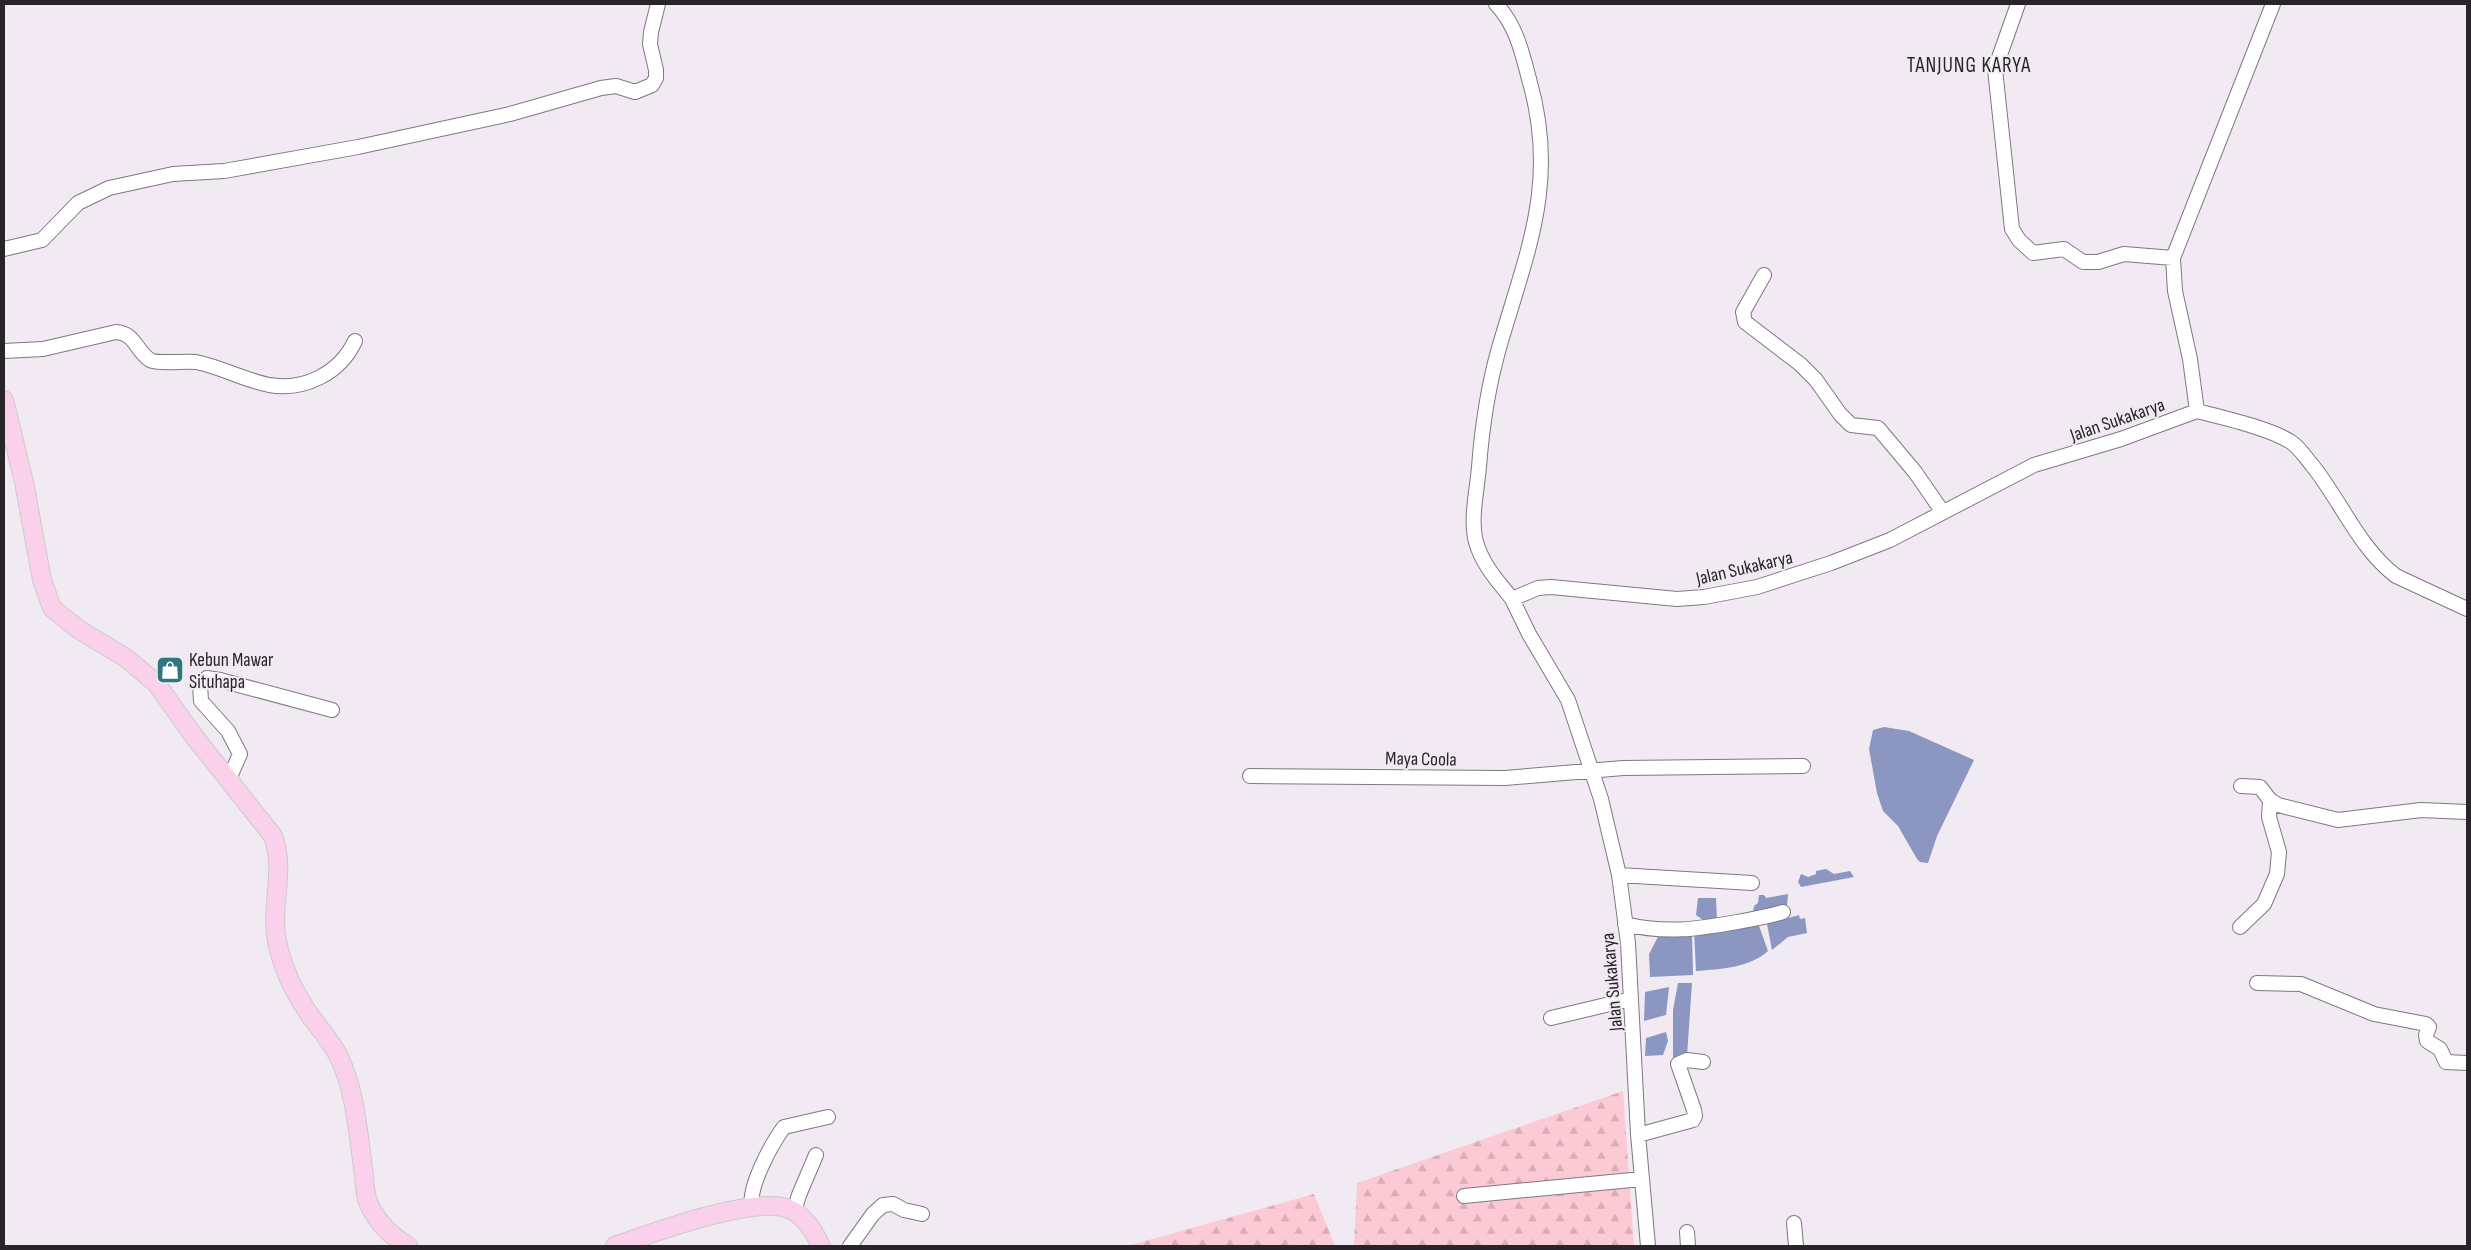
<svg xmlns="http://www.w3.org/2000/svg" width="2471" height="1250" viewBox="0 0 2471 1250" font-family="'Sofia Sans Condensed',sans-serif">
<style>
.forest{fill:url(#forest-firs)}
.water{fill:#8b96c1}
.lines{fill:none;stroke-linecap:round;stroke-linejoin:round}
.minor-casing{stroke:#7e7880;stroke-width:16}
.major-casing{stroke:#cbcbcc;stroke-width:20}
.minor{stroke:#fff;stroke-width:14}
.major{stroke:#fad0ea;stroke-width:18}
.labels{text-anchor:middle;stroke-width:4;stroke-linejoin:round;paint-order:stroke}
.street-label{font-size:19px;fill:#282529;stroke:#f1eaf3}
.poi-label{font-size:19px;fill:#282529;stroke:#f1eaf3;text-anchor:start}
.quarter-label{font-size:21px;letter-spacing:1px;fill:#282529;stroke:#f1eaf3}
</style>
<defs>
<pattern id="forest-firs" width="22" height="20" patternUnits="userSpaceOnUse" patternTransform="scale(1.25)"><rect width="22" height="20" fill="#fbcad4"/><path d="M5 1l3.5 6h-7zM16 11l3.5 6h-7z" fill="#d7adb6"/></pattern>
</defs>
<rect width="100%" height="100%" fill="#f1eaf3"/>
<!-- forest -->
<path class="forest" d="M1623,1091L1634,1246H1354L1357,1183Z
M1314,1194L1335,1246H1127Z"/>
<!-- water -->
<path class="water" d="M1884,727L1909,731L1974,760L1937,836L1928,863L1920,862L1917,859L1898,826L1883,811L1877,793L1869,749L1873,730Z
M1826,869L1834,874L1850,871L1854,877L1801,887L1798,882L1801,874L1808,877L1816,874V871Z
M1788,894L1787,906L1752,917L1754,906L1758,903L1759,895H1764L1766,898Z
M1698,898H1716L1717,921L1706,922L1696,915Z
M1799,915L1800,919L1805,918L1807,933L1788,937L1772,950L1767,924Z
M1758,923L1768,951C1749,968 1721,969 1696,971L1694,931Z
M1661,931L1692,932L1693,975L1650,977L1649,954Z
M1678,983H1692L1687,1056L1673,1058V1010Z
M1669,987L1666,1015L1644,1021L1645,992Z
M1666,1032L1668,1041L1663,1055L1645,1056L1646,1038Z"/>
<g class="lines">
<!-- minor casing -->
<g class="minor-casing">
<path id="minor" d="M1496,4C1516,25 1522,52 1529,79C1559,182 1527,251 1499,348C1488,387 1482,427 1479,467C1477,491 1470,519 1476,542C1483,566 1498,581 1512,599
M2018,4L1995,69L2012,229L2019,240L2033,253L2064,249L2083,262H2098L2124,254L2173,258
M4,249L42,240L78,203L109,188L173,174L224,171L358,147L510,114L601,88L616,86L635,92L652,85L656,78V70L650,44L651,32L658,4
M1764,275L1743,312L1745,322L1800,364L1816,380L1840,414L1851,425L1878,428L1915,472L1942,511
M4,351L43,349L116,332C135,333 136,351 150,360C157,364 185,361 196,362C221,367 244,380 269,385C305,391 340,373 355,341
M2197,411C2224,418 2269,428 2291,442C2300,448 2305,457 2312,465C2341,501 2359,548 2396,576L2467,609
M1250,776L1505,778L1623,768L1803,766
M229,779L240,754L228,731L201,701L200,685L207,678L220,680L332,710
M2241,786L2260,787L2270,800L2278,805L2338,820L2421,810L2467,812
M1619,875L1752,883
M1625,924C1665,934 1698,929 1737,922C1753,919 1767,917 1783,912
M2240,927L2264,904L2277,874L2279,852L2269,817L2270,800
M2257,983L2301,984L2374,1014L2426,1024L2429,1027L2426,1035L2427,1041L2440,1049L2446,1062L2467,1063
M1551,1018L1631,999
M1638,1135L1693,1120L1695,1116L1694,1110L1678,1064L1687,1060L1703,1062
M1464,1196L1642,1179
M752,1206C748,1187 772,1143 784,1127L828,1117
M794,1212L799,1195L816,1155
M1794,1223L1796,1246
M1687,1232L1688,1246
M850,1246L873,1214L883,1205L893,1204L904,1210L922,1214
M1648,1246L1638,1134L1628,943L1619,875L1601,799L1568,700L1529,634L1512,599L1538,588L1551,587L1677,599L1704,597L1757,587L1831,563L1890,540L2034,465L2121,439L2197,411L2190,359L2175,291L2173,258L2273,4"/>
</g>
<!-- major casing -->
<g class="major-casing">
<path id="major" d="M4,400L24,482L42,580L52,608L78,629L126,658L156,683L193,735L273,836C286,871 270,905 277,941C282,967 294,992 309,1014C319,1028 331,1041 339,1057C355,1090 358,1132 363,1168C365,1179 364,1191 368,1202C376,1221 391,1236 408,1246
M615,1246C652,1233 750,1197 786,1208C803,1213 814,1231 821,1246"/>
</g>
<!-- minor -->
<use href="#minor" class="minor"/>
<!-- major -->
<use href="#major" class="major"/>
</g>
<!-- icons -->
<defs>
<g id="shop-square" transform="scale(1.4375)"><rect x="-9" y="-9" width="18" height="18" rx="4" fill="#2f777f" stroke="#f1eaf3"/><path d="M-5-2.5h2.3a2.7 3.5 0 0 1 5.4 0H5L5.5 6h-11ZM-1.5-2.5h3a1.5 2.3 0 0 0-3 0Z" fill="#fff"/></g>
</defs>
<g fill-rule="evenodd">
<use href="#shop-square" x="170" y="670"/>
</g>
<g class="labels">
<!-- street labels -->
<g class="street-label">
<text transform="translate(2117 419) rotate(-19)" y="7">Jalan Sukakarya</text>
<text transform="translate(1744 567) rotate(-13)" y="7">Jalan Sukakarya</text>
<text transform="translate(1421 758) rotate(1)" y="7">Maya Coola</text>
<text transform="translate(1611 982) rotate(-95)" y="7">Jalan Sukakarya</text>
</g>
<!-- poi labels -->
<g class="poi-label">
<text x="189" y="666">Kebun Mawar<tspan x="189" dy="22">Situhapa</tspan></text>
</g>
<!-- quarter labels -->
<g class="quarter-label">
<text x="1969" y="72">TANJUNG KARYA</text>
</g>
</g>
<!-- border -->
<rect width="2471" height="1250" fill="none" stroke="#282529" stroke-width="10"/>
</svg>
